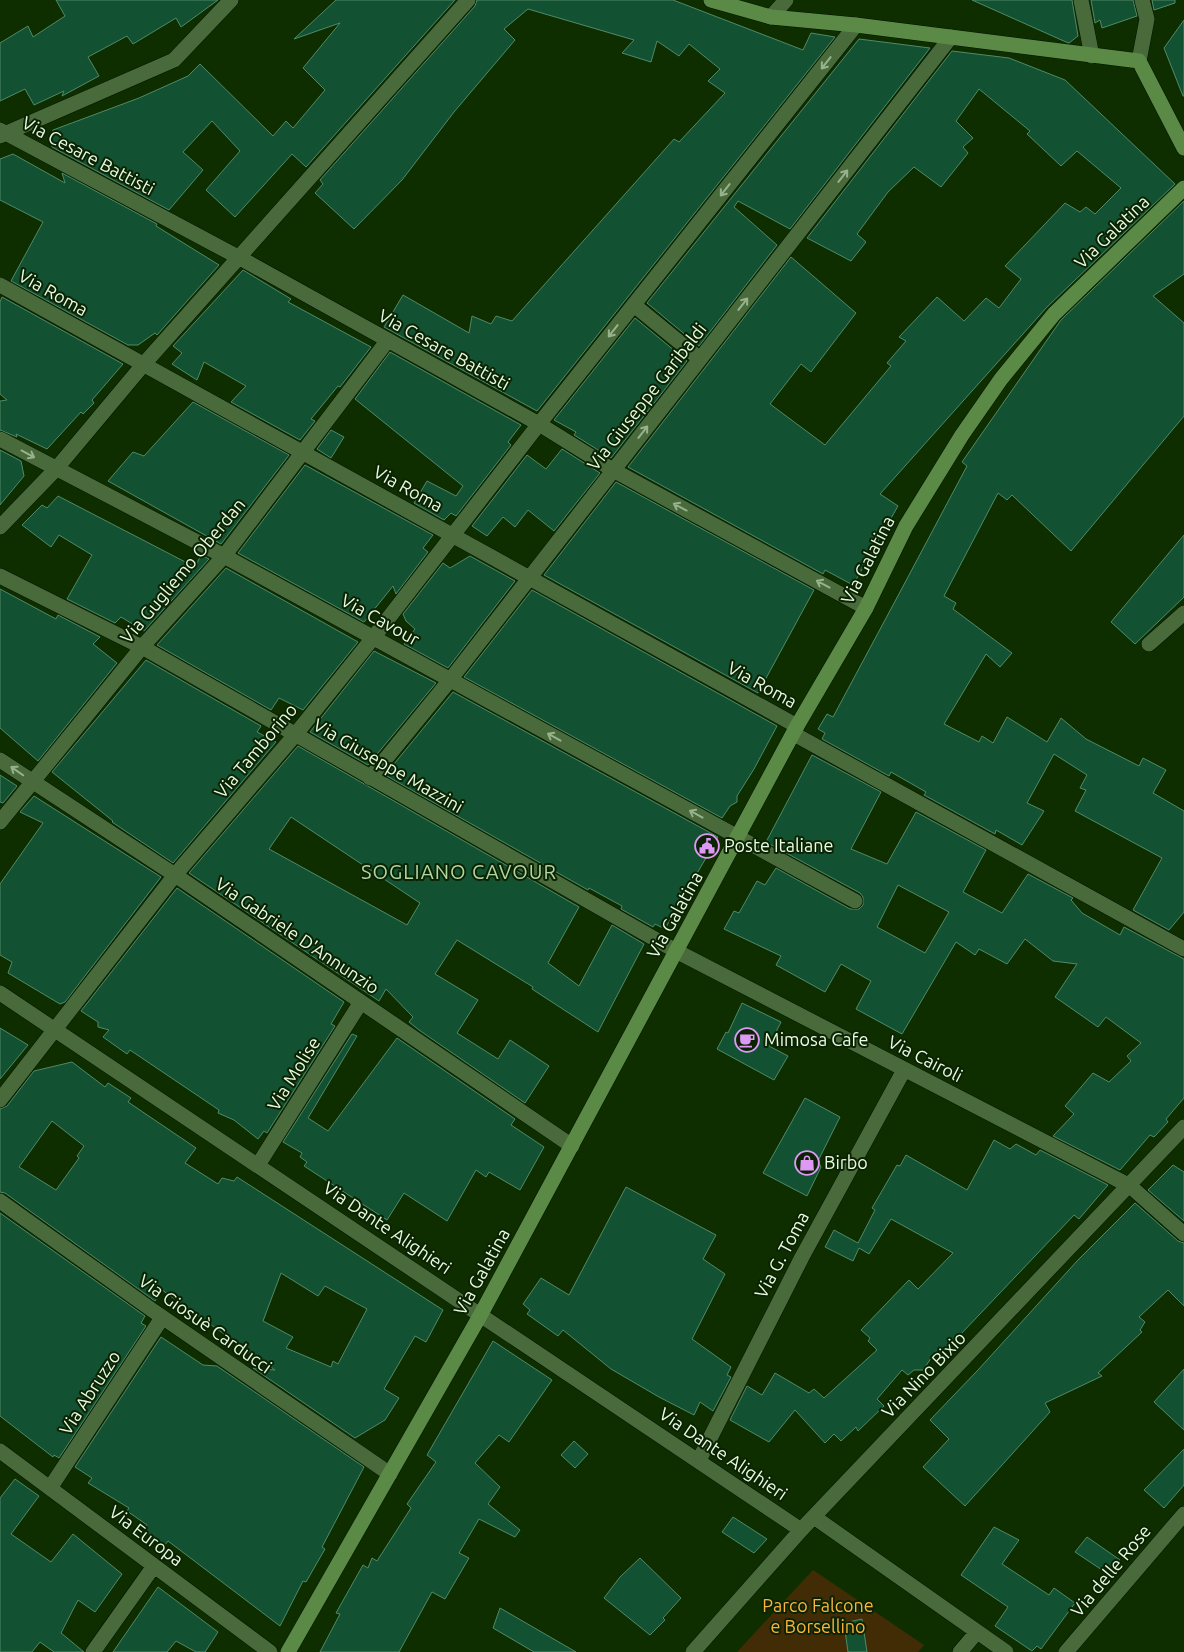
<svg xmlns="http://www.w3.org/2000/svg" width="1184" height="1652" viewBox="0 0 1184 1652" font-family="Ubuntu,sans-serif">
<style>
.green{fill:#422c05}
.building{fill:#135133;stroke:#508a68;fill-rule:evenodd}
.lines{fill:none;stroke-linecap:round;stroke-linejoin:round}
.street-casing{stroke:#011400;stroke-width:16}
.secondary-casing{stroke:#011400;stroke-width:16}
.street{stroke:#496a3b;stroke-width:15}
.secondary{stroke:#5a8a45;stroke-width:15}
.oneway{stroke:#98b28e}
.labels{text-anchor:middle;stroke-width:4;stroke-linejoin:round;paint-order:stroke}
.street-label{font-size:18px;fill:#e7fbe0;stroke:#0b2302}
.poi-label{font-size:18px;fill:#e7fbe0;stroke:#0b2302;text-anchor:start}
.park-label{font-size:18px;fill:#f9b53c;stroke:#0b2302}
.quarter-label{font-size:20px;letter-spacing:1px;fill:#b0d6a2;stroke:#0b2302}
</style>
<rect width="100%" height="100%" fill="#0f2e00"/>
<!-- green -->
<path class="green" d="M813,1570L924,1645L918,1652H737Z"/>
<!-- building -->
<path class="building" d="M56,0H218L181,27L176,18L133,44L127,36L88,57L99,76L62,96L64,91L34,105L25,89L0,101V43L28,26L33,37L65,16Z
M336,0H455L306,167L292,154L235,217L206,190L240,151L212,121L183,152L203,170L169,210L52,147L50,140L53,130L139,98L188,76L200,64L273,136L286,121L293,128L325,90L303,68L340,23L294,39Z
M477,0H673L803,50L811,33L835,37L537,411L384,327L403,295L469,333L472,316L491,324L496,316L512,321L674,139L679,142L725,93L708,81L720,69L689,44L679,56L657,41L651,62L622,53L634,40L528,9L504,29L515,40L454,112L402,180L354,229L315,193L323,184L320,180L475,6Z
M972,0H1072L1078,36L1069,43L1066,42Z
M1091,0H1133L1137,16L1102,28L1100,20L1095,23Z
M1152,0H1175V3L1154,10Z
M1184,20V96H1183L1164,48Z
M859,39L930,48L790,229L738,201L734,207L777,245L699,346L647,303Z
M952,51L1009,58L1065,80L1175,184L1047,307L880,494L898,506L853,585L825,570L823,574L628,467L791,257L856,313L811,372L801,364L770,404L825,445L891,366L887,363L906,341L899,337L937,297L964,321L986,298L999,308L1021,279L1005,266L1065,203L1080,212L1086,207L1095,214L1121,188L1077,151L1061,166L1027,134L1030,131L979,89L956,121L973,138L963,147L968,153L941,187L914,167L888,192L857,234L866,242L851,261L807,238Z
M13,154L65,183L62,173L157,224L156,226L219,265L157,335L155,333L138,345H128L11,281L43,222L0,200V159Z
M1184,201V274L1153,296L1184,323V416L1071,551L1012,495L1007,500L998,493L944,596L956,603L953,609L1012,653L1000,667L986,654L944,724L979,742L982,736L993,743L1007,717L1047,742L1061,718L1086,739L1139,766L1143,758L1166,770L1153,793L1184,811V912L1169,930L1133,910L1162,858L1075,811L1086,790L1080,788L1087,775L1054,754L1027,803L1044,811L1022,845L996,830L995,834L924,795L926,792L891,772L889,776L822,739L825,733L818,729L827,714L833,717L900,592L967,466L962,462L1061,320Z
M243,270L291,299L288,302L371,347L340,387L338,386L311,419L315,421L300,440L231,402L246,386L204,362L197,380L172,364L182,353L173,346Z
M2,297L123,364L92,400L94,403L83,414L81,412L47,449L16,434L17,437L0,430V401L7,400L0,394V302Z
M635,318L687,361L611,458L574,435L576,432L554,420Z
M390,352L521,425L508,442L511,445L456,516L451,513L444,520L414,503L427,481L456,496L463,486L355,399Z
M193,402L289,455L221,544L108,481L133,452L144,456Z
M331,430L344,437L331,458L317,449Z
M562,449L600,473L554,531L528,510L515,527L503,517L487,536L472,526L527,455L546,469Z
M0,450L21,461L24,476L0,505Z
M305,465L433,535L423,548L428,552L396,594L393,586L364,622L238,553Z
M616,482L814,590L758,693L544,575Z
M58,496L195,567L201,555L209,559L144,631L121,617L115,623L67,599L92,555L59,535L51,547L22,525L42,505L47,508Z
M1184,535V597L1135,644L1111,622Z
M470,556L515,581L448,668L404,644L415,629L406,621L403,614L443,563L450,568Z
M226,568L358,642L303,710L279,698L271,710L157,645Z
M0,589L56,619L58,615L100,637L93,644L117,663L38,761L0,728Z
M532,590L777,726L754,769L737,796V802L730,806L722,818L464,677Z
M374,651L436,683L368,765L310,732Z
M146,660L261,726L257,732L276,742L173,863L112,822L113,821L52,772Z
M453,692L718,837L665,929L655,924L653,927L621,909L622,906L589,888L588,890L385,775Z
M298,746L579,907L548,963L579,986L612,925L644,944L598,1032L532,989L533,987L457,940L435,974L478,1000L457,1033L498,1059L510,1040L549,1066L525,1103L419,1030L409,1022L413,1017L386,989L379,1001L189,873ZM291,817L420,903L407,925L269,849Z
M812,755L881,792L851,849L887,864L916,812L986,850L963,892L1002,913L1028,874L1073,898L1071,900L1082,913L1120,935L1124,927L1184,959V1098L1166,1119L1168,1122L1154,1137L1150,1135L1120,1170L1053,1136L1074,1114L1065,1106L1093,1073L1109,1082L1131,1061L1127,1056L1141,1043L1106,1017L1098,1027L1055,997L1077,964L1053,961L1025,939L1007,964L979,949L975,955L956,942L902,1034L856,1009L871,981L841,964L825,992L776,965L781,956L724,929L734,911L739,913L757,881L765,885L776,868L850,909H859L863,905V897L860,893L766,842ZM898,885L949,912L925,953L877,927Z
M0,775L17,786L3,803L0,802Z
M34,796L161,877L65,1002L60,1004L8,973L12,962L0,955V884L43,823L20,812Z
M177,888L344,1002L331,1024L335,1026L267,1133L264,1131L258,1139L234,1120L218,1113L219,1110L130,1050L127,1054L103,1037L109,1030L98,1027V1022L81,1011Z
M742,1003L781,1022L769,1046L788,1056L774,1080L717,1049L726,1032L728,1033Z
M0,1028L28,1045L0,1079Z
M352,1034L357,1036L308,1118L328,1131L397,1038L515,1119L511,1125L544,1147L520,1190L489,1172L486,1177L476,1170L447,1221L404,1193L387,1220L304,1166L307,1162L300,1157L302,1153L283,1142Z
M72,1062L105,1087L108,1083L131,1098L128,1102L196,1148L185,1163L218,1184L222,1178L234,1181L237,1177L443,1310L426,1342L415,1336L384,1389L399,1398L385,1420L355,1438L253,1368L275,1370L162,1290L155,1301L5,1193L0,1192V1109L7,1106L34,1071ZM52,1121L84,1146L77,1156L79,1158L56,1190L19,1167ZM281,1273L318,1296L325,1286L367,1309L338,1364L333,1361L331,1367L286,1348L293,1337L263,1321Z
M805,1098L840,1117L818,1161L821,1167L807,1196L763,1173Z
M994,1140L1010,1149L1016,1144L1036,1155L1040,1150L1108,1185L1079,1219L1074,1215L941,1355L936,1351L923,1370H914L908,1375L902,1370L877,1399L884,1406L858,1431L856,1427L841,1441L834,1434L825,1443L795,1410L769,1442L730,1420L747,1386L762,1395L775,1373L809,1393L814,1389L824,1398L877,1350L868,1341L870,1338L861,1330L909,1280L918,1289L953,1253L891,1219L869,1254L859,1248L853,1261L825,1247L834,1230L858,1243L875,1210L872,1208L897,1165L900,1166L906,1155L967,1190Z
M1173,1165L1184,1172V1221L1148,1190Z
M626,1187L716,1235L703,1259L725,1274L692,1339L731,1367L727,1375L731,1377L713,1411L700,1402L694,1415L659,1397L611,1369L563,1330L558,1336L527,1314L530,1310L523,1304L541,1278L569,1295Z
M1135,1203L1178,1241L1184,1243V1306L1168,1290L1139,1317L1145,1322L1140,1330L1142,1332L1098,1373L1102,1376L1045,1403L1050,1412L965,1506L923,1467L949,1439L930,1420L978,1370L1078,1260Z
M0,1213L145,1316L141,1323L146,1326L59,1458L54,1455L53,1457L0,1416Z
M161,1337L203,1365L217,1366L364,1467L322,1547L325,1549L306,1582L303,1581L280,1626L168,1541L164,1546L144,1530L147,1525L127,1511L129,1508L88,1483L92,1478L75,1467Z
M493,1341L552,1380L509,1442L499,1435L475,1463L500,1487L488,1504L520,1530L515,1537L479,1519L459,1553L469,1558L445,1599L432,1592L399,1652H320L340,1614L336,1613L363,1565L368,1568L372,1558L377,1561L411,1508L407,1504L436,1462L427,1455Z
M1184,1369V1430L1154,1402Z
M574,1441L588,1454L575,1468L561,1455Z
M1184,1449V1485L1164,1508L1144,1490Z
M15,1479L39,1496L11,1534L51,1562L73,1534L122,1574L95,1612L78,1600L61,1633L84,1652H54L40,1642L32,1652H0V1498Z
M733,1517L767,1539L754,1553L722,1532Z
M994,1527L1019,1540L1002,1564L1049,1595L1054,1588L1075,1603L1041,1649L1037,1646L1032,1651L995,1626L1008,1607L961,1575Z
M1087,1537L1120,1560L1108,1574L1075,1552Z
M640,1558L681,1598L663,1618L665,1620L650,1635L604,1598L620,1577Z
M158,1587L218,1632L205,1652H196L176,1641L167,1652H113Z
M500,1608L576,1652H534L493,1628Z
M862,1619L867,1652H848L844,1623Z"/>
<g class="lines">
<!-- street casing -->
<g class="street-casing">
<path id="street" d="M1081,0L1092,56
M771,17L786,0
M1139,61L1147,19L1142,0
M0,130L240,258L539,424L613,470L866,608
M0,136L174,60L231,0
M0,285L797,726
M634,305L700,359
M0,439L224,556L855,901
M0,527L56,469L143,365L468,0
M0,576L142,647L676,951L1130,1186L1184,1234
M1149,644L1184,613
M794,734L1184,949
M0,760L175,875L572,1146
M370,778L450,680L951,37
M0,822L142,647L224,556L388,340
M0,993L801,1530
M0,1100L175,875L295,735L373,638L539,424L856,25
M258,1165L361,1002
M0,1201L152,1310L390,1474
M0,1451L270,1652
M699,1460L802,1257L904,1070
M50,1488L162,1318
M814,1517L1006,1652
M93,1652L154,1566
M693,1652L801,1530L1184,1127
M960,1652L977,1632
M1066,1652L1184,1514"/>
</g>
<!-- secondary casing -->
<g class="secondary-casing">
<path id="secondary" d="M711,0L771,17L856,25L1139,61L1184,148
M288,1652L481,1314L797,726L866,608L906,526L962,435L1001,379L1054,314L1184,188"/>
</g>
<!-- street -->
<use href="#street" class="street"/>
<!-- secondary -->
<use href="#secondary" class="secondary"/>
</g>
<!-- one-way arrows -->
<defs><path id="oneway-shaft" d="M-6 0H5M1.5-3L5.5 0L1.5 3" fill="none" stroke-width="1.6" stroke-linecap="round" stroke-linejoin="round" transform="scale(1.25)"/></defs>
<g class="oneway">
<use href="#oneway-shaft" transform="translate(826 63) rotate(128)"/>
<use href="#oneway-shaft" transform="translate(843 176) rotate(-52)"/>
<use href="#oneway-shaft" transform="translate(725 190) rotate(128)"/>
<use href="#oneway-shaft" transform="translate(743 304) rotate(-52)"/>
<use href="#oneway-shaft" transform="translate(613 331) rotate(128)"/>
<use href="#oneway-shaft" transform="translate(643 432) rotate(-52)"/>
<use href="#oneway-shaft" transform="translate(28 454) rotate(28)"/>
<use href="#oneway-shaft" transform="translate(680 507) rotate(-152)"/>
<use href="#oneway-shaft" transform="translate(823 584) rotate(-152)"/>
<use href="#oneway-shaft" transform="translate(554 737) rotate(-151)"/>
<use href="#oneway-shaft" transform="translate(17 771) rotate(-145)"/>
<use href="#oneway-shaft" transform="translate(696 814) rotate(-151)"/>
</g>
<!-- icons -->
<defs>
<g id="civic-ring" transform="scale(1.25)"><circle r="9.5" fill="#0b2302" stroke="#dd99f4" stroke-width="1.5"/><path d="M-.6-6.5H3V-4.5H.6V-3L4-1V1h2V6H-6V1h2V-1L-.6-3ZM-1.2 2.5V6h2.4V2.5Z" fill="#dd99f4"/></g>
<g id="cafe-ring" transform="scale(1.25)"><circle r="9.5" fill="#0b2302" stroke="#dd99f4" stroke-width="1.5"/><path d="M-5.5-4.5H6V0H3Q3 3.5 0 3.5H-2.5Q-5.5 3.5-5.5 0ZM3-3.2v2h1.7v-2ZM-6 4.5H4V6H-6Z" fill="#dd99f4"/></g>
<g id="shop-ring" transform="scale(1.25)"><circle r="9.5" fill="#0b2302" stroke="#dd99f4" stroke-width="1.5"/><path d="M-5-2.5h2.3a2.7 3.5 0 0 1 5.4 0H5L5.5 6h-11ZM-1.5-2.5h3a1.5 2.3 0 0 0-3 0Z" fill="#dd99f4"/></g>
</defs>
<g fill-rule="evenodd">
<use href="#civic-ring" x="707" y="846"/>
<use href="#cafe-ring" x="747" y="1040"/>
<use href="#shop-ring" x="807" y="1163"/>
</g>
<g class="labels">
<!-- street labels -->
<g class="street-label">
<text transform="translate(88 156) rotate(28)" y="6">Via Cesare Battisti</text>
<text transform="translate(1112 232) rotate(-44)" y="6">Via Galatina</text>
<text transform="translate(53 293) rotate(29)" y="6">Via Roma</text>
<text transform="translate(444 350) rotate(29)" y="6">Via Cesare Battisti</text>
<text transform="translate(647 397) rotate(-52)" y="6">Via Giuseppe Garibaldi</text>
<text transform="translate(408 489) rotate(29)" y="6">Via Roma</text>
<text transform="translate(868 560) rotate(-63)" y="6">Via Galatina</text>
<text transform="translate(183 571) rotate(-50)" y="6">Via Gugliemo Oberdan</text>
<text transform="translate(380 620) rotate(29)" y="6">Via Cavour</text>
<text transform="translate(762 685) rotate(29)" y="6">Via Roma</text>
<text transform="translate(256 751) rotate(-50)" y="6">Via Tamborino</text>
<text transform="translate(388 766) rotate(30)" y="6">Via Giuseppe Mazzini</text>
<text transform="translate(675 915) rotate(-61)" y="6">Via Galatina</text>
<text transform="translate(297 936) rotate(34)" y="6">Via Gabriele D'Annunzio</text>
<text transform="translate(925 1059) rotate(27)" y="6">Via Cairoli</text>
<text transform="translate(294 1074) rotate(-58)" y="6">Via Molise</text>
<text transform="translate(387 1228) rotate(34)" y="6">Via Dante Alighieri</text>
<text transform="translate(782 1255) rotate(-62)" y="6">Via G. Toma</text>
<text transform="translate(482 1272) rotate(-61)" y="6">Via Galatina</text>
<text transform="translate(205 1324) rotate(35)" y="6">Via Giosuè Carducci</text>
<text transform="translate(924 1375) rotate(-46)" y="6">Via Nino Bixio</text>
<text transform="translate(90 1393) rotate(-57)" y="6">Via Abruzzo</text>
<text transform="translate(723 1454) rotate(34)" y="6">Via Dante Alighieri</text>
<text transform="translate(146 1536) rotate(37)" y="6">Via Europa</text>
<text transform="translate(1111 1571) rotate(-50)" y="6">Via delle Rose</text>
</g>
<!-- poi labels -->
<g class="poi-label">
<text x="724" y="852">Poste Italiane</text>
<text x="764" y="1046">Mimosa Cafe</text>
<text x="824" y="1169">Birbo</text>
</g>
<!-- park labels -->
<g class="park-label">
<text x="818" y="1612">Parco Falcone<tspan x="818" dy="21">e Borsellino</tspan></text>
</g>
<!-- quarter labels -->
<g class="quarter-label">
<text x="459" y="879">SOGLIANO CAVOUR</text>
</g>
</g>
</svg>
